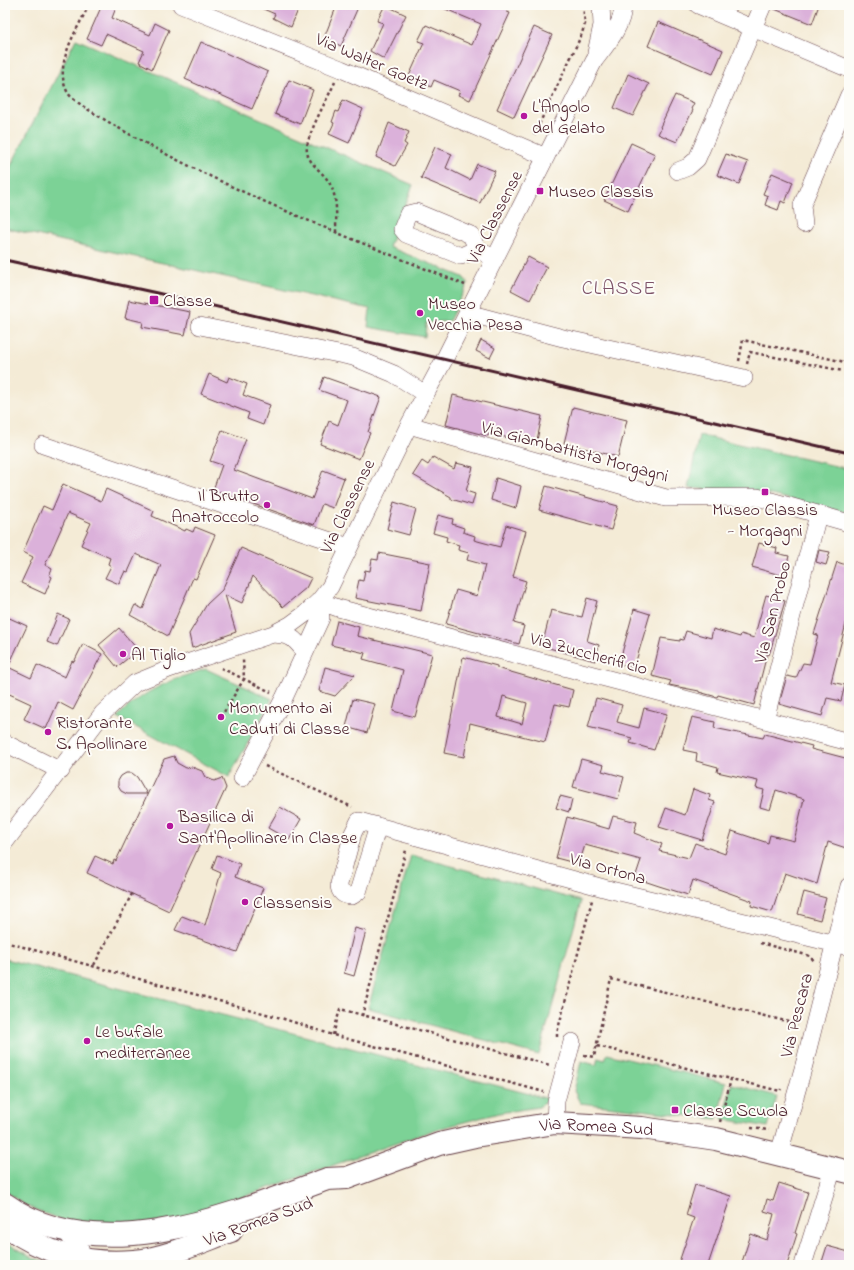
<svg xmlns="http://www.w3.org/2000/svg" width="854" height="1270" viewBox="0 0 854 1270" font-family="'Indie Flower',sans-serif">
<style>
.green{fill:#7cd296;stroke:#637860}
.building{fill:#dbb1da;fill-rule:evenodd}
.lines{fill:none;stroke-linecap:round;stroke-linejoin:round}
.minor-casing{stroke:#643e45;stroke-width:18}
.major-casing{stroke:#643e45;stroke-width:24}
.path{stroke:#643e45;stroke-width:2.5;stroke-dasharray:3 3;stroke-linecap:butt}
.minor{stroke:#fff;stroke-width:17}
.major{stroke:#fff;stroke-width:22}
.rail{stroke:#4a1f2b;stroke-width:3}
.poi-dot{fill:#b5179e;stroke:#fdfcf7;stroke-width:1.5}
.labels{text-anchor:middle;stroke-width:4;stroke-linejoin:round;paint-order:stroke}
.street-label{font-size:18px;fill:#4a1f2b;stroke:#fdfcf7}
.poi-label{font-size:18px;fill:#4a1f2b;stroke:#fdfcf7;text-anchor:start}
.quarter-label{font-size:20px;letter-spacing:1px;fill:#7d5268;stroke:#fdfcf7}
</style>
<rect width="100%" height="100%" fill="#fdfcf7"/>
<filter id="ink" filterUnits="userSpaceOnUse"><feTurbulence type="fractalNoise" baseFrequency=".025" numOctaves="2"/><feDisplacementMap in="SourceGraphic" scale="8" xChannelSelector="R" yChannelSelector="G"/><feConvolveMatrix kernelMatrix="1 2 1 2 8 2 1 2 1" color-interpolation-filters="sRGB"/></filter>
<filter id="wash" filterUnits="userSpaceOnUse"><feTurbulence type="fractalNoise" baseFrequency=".012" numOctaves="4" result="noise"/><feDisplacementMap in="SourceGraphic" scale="16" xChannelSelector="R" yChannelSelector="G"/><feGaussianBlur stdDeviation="0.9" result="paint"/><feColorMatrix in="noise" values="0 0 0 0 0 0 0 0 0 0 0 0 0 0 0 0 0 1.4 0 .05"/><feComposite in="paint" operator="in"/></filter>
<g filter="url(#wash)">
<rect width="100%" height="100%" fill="#f4ebd6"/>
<!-- green -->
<path class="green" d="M76,39L413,185L389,247L463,277L468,283L449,321L426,323L425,337L368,327L370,309L5,228V177Z
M699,435L849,469V513L758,492L688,488Z
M206,669L272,699L229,777L117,717C144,690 170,680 206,669Z
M411,855L581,901L539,1055L368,1008Z
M5,959L549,1099L539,1107L499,1113L434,1130L174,1221L87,1230L26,1206L5,1191Z
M607,1054L726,1083L717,1119L580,1103L574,1091L581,1061L596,1065L598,1058L605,1060Z
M732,1084L777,1096L768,1127L722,1119Z
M5,1242L36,1259L63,1265H5Z"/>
<g id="blocks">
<!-- building -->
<path class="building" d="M102,5H117L112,18L150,35L155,23L169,30L152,69L139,62L144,51L106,34L101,45L87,39Z
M254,5H300L291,27L273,18L275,14Z
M337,5H359L341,46L324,38Z
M385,5L406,15L384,59L370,51L383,23L377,21Z
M436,5H510L507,12L510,13L470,100L458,95L460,91L434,80L431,87L409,76L424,43L418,41L426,25L472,45L481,24Z
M773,5H819L812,24L772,8Z
M658,22L723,50L713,74L648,46Z
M534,27L552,35L514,117L497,109Z
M201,42L268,72L252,109L185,79Z
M628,74L649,84L633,116L614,108Z
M289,80L313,90L300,124L275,114Z
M675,95L694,103L691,109L693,110L677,142L658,134L661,128L660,127Z
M343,100L363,109L349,143L329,134L334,123L332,122L336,111L338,112Z
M389,123L409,132L404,143L407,145L395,166L376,157Z
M631,143L655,154L628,211L604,200Z
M435,147L452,154L446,168L470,180L477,164L495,171L480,203L421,178Z
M726,154L748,162L739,184L717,175Z
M772,173L793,182L785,203L781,201L778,210L765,205L768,196L763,194Z
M528,257L547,267L530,300L511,290Z
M129,300L190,312L185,335L142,327L143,322L125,318Z
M481,340L495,348L490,358L476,351Z
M209,374L227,382L229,377L247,384L243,395L270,405L263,425L247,419L249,413L201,394Z
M324,377L381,397L368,432L370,433L359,459L320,444L329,421L338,425L347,400L319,390Z
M453,395L542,416L536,445L489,433L488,436L446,425Z
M573,407L627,420L618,457L564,443Z
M222,430L246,439L234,470L312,499L323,470L344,478L333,508L322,504L314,525L213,490L222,465L210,461Z
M433,457L454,469L456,463L473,467L466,491L475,494L472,505L451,499V497L413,475L422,461L428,465Z
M496,478L521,486L516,508L491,500Z
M63,484L101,501L106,489L154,511L152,516L185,531L186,529L193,532L195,527L215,535L196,579L193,578L168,636L130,615L135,605L143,609L161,565L136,554L128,572L125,571L119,584L105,578L111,566L108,564L110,558L81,545L91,523L68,513L45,565L52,569L49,575L52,577L45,594L21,583L33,557L23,552L43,506L52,510Z
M546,486L618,506L611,530L539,510Z
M394,502L416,509L409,535L387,529Z
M438,515L453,519L452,524L464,528L463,532L475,536L474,540L500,547L506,525L526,531L513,577L526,581L514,623L524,626L519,644L446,624L456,590L477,596L485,565L467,560L469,553L458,550L459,545L446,541L447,537L433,533Z
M759,543L777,548L776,553L789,556L784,576L752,567Z
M241,548L311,578L306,588L283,607L253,576L242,603L225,595L236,632L192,648L189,634L207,604L222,590Z
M819,550L830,552L826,565L816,562Z
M379,553L430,563L421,611L355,598L359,580L363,581L365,570L370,571L372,559L378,560Z
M837,562L849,566V612L831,682L845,685L841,701L827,698L822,716L779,704L787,676L796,678L803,663L810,664L818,635L814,634Z
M766,595L785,601L769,655L767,654L754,705L718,695L717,697L699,692V691L669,685L671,681L652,676L661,638L680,641V639L683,640L686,631L711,638L713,629L740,637L741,634L754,638Z
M587,598L597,601L587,641L599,645L595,661L542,646L551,610L582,617Z
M634,609L650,614L634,668L619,664Z
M58,614L69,619L57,646L47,642Z
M5,616L27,626L8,667L31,678L37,665L65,677L72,661L74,662L83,644L102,654L73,710L58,702L46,729L24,719L31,704L5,692Z
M337,621L359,627L357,636L432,654L415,717L393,711L403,670L363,659L365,653L331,645Z
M119,628L138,650L117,667L99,645Z
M463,657L497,666V668L573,690L569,707L555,704L545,742L470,723L464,757L444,753ZM503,696L527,703L522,724L498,717Z
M325,667L355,675L335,696L319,691Z
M596,698L622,705L617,722L639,728L644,708L667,714L654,750L630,743L632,738L588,727Z
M353,699L375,704L367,733L346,727Z
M692,717L715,722L714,728L763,738L765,734L812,746L811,749L849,759V849L828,842L817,884L785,873L772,912L751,906L752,901L693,880L688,895L659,886L635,878L641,860L585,845L579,864L556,858L567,817L609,829L613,816L637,822L634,833L662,844L659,851L689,858L695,843L725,854L732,831L768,843L770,835L794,841L804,799L776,790L770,810L760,807L764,790L756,788L758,781L717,772L718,767L696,761L697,753L683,750Z
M174,756L177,763L186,768L192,767L202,771L205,777L214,781L222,778L226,788L169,911L87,873L95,856L113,864L114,860L116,861L164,759Z
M581,759L604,765L602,771L624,777L618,799L573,787Z
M126,773H132L137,777L147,794H127L121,791L118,786V781L121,776Z
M693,789L710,795L709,800L715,802L702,840L659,827L666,808L685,815Z
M560,796L572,799L569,812L556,808Z
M280,807L301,819L289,840L268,828Z
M217,855L240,864L235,877L263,888L237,952L175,930L182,916L205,925L221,873L212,869Z
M804,892L826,898L820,920L798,914Z
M355,928L366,931L354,976L344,973Z
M779,1183L808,1192L795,1233L797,1234L787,1265H770L758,1261L757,1265H750L742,1262L751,1234L767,1240L774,1214L764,1211L767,1199L773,1201Z
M695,1185L731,1196L708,1265H678L694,1218L686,1215Z
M827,1246L849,1252V1265H821Z"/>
</g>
</g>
<g filter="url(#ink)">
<use href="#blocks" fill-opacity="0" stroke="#643e45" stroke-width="1"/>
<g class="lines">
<!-- minor casing -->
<g class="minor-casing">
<path id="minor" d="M181,5L341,69L546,157
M698,5L849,69
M596,53L602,25L601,5
M678,171L688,167L697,159L763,5
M804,224L802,205L849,95
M477,249L461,256L406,234L402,229L408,214L416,212L471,235L477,249L495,259
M479,316L563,338L744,378
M200,326L353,357L394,374L425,394
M409,425L666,498L757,497L849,523
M43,445L349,547
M319,601L338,608L849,742
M273,634C292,635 294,638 305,652
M765,720L818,515
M5,743L61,771
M242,778L284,698L321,618L319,601
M378,826L358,892L352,896C344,896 339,893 339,884L353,833L359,821L611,890L849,947
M5,842L103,713L135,683L169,669L273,634L290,625L305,614L319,601L330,587L409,425L444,360L594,61C606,45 623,26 623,5
M555,1123L556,1101L572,1042
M779,1154L804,1065L849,886
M70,1237L80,1248L81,1265
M803,1265L833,1168"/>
</g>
<!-- major casing -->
<g class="major-casing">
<g id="major">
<path id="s1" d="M5,1204C98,1270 231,1215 327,1179L347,1178L439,1144L475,1136L555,1123L642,1128L716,1139L849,1172"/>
<path d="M5,1225C45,1254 85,1265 134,1261C164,1259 203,1241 231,1231"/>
</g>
</g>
<!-- path -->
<path class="path" d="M89,5C77,30 52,66 68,93C71,98 79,103 84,107C203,182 336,232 465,285
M335,82C329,96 304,139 307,152C309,165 325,173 330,184C338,199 336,216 336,232
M534,135L581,36L585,24L583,5
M739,361L743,340L845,362
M747,364L750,352L843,371
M221,668L271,692
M221,717L244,679L243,660
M265,766L352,807
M5,861L9,856
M5,942L281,1018L333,1035L544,1092
M760,943L810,956L815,962
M94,965L132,894
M362,1016L406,850
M333,1035L340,1009L550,1065
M557,1037V1033L592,900
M597,1046L731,1079
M584,1055L594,1057L611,979L798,1024
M720,1122L731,1079L780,1091L781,1089
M751,1128L769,1130"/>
<!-- minor -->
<use href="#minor" class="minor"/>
<!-- major -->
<use href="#major" class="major"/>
<!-- rail -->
<path class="rail" d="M5,260L157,293L849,453"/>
</g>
</g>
<!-- markers -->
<g class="poi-dot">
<circle cx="524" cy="116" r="4"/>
<rect x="536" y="187" width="8" height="8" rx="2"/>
<rect x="149" y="295" width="10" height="10" rx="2"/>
<circle cx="420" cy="313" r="4"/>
<rect x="761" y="488" width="8" height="8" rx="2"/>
<circle cx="267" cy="505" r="4"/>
<circle cx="123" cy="654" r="4"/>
<circle cx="221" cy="717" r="4"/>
<circle cx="48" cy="732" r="4"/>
<circle cx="170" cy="826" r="4"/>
<circle cx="245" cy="902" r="4"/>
<circle cx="87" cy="1041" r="4"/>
<rect x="671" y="1106" width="8" height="8" rx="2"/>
</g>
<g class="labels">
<!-- street labels -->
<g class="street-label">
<text transform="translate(372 61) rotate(23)" y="6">Via Walter Goetz</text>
<text transform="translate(494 217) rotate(-63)" y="6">Via Classense</text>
<text transform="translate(575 451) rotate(15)" y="6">Via Giambattista Morgagni</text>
<text transform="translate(347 506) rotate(-64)" y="6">Via Classense</text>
<text transform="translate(772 612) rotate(-76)" y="6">Via San Probo</text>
<text transform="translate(589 653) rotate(15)" y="6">Via Zuccherificio</text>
<text transform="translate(608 868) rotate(15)" y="6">Via Ortona</text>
<text transform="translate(796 1015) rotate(-76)" y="6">Via Pescara</text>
<text dy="6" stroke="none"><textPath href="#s1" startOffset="614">Via Romea Sud</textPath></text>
<text transform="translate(258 1221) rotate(-20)" y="6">Via Romea Sud</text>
</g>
<!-- poi labels -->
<g class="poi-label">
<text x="532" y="112">L'Angolo<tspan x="532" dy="21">del Gelato</tspan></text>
<text x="548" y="197">Museo Classis</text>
<text x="163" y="306">Classe</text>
<text x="428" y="309">Museo<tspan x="428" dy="21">Vecchia Pesa</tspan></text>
<text x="259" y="501" text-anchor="end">Il Brutto<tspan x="259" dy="21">Anatroccolo</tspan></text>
<text x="765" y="515" text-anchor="middle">Museo Classis<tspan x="765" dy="21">- Morgagni</tspan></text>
<text x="131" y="660">Al Tiglio</text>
<text x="229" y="713">Monumento ai<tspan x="229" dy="21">Caduti di Classe</tspan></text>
<text x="56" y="728">Ristorante<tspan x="56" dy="21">S. Apollinare</tspan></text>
<text x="178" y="822">Basilica di<tspan x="178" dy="21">Sant'Apollinare in Classe</tspan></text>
<text x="253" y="908">Classensis</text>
<text x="95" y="1037">Le bufale<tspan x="95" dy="21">mediterranee</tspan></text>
<text x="683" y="1116">Classe Scuola</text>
</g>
<!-- quarter labels -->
<g class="quarter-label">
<text x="619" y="294">CLASSE</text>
</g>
</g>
<!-- margin -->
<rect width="854" height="1270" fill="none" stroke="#fdfcf7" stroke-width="20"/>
</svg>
